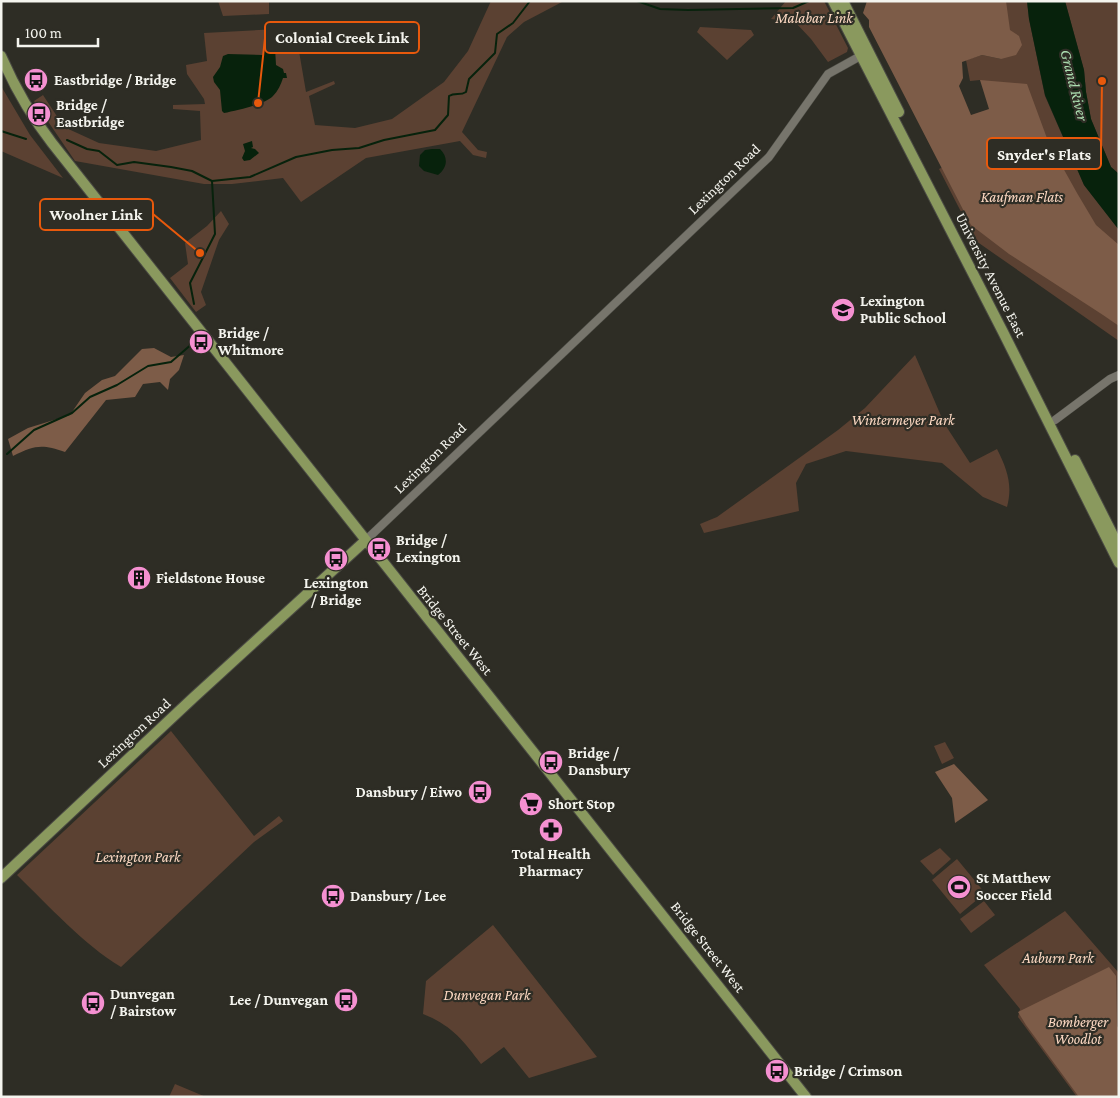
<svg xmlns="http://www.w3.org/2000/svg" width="1120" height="1098" viewBox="0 0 1120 1098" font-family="'Crimson Pro',serif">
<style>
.green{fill:#5b4132}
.forest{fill:#7d5c48}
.water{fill:#07220c}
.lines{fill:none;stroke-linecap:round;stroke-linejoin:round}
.stream{stroke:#07220c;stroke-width:2}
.minor-casing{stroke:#4b4b44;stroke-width:9}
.major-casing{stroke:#4b4b44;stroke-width:12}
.minor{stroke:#77756c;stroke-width:8}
.major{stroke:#8a995e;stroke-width:10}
.labels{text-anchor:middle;stroke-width:4.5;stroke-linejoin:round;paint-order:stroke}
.park-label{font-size:15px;font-style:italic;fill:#fdd9c3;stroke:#2e2d25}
.poi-label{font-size:15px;font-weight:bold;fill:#f4f4ee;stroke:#2e2d25;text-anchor:start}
.street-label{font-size:15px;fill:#f4f4ee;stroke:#2e2d25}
.water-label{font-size:16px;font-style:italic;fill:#acdeb0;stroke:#2e2d25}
.leader{fill:none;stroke:#e8590c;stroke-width:2}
.callout-dot{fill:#e8590c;stroke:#2e2d25;stroke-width:2}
.callout{fill:#2e2d25;stroke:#e8590c;stroke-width:2}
.callout-label{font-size:16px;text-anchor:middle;font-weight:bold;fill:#f4f4ee}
</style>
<rect width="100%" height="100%" fill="#2e2d25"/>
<!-- green -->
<path class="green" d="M218,1H269V14L223,16Z
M491,1H570L562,2L524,22L507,37L462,132L478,150L487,152L486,158L473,155L460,141L366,158L301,202L283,178L232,184H204L75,161L34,101L43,95L64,127L99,143L156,151L201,140L200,111L173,109V105L205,104L204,99L187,74L186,65L207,61L204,33L295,28L306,92L334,81L335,84L309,96L315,125L355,128L392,119L444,82L468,51Z
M786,1H824L848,48L847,52L828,62L811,39L795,22L771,19Z
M998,1H1027L1029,19L1045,96L1084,185L1119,230V341L976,241L939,169L1032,122L980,80L970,81L966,60L982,55L1001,59Z
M1065,1H1119V174L1111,167L1091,119L1086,92L1084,70Z
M700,27L751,30L754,35L727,60L697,32Z
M1,86L30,135L63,178L1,151Z
M221,211L229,224L219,240L201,292L206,305L196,312L170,278L188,264L185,243L207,226Z
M915,355L944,423L970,463L997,449C1007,469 1013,485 1007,507L983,497L942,463L846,451L806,464L796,483L799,511L704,533L700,524L717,517L838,430L865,408Z
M171,731L254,836L279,816L283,821L254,842L121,967C83,944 49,906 17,875Z
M945,742L954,758L942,764L934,746Z
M940,848L951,859L933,875L920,861Z
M957,859L985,893L960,914L932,880Z
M984,901L995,915L971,933L960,919Z
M1065,911L1118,972L1119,1097H1077L1018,1017L1020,1009L984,965Z
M493,925L597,1057L529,1078L504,1047L481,1064C463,1040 451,1025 423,1014L426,981Z
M175,1084L206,1097H169Z"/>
<!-- forest -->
<path class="forest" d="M867,1H1006L1010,30L1019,36L1022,45L1016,55L1001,59L982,55L962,62L963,78L959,86L971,115L989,109L980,80L1027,84L1048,141L1077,193L1096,225L1119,245V326L1103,315L1009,254L971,225L869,27V20L863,13Z
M154,348L171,357L184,355L179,370L170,379L168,390L160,382L143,384L135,397L106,400L65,452C42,444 35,445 13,456L8,439L28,428L70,415L85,393L102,380L115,376L142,349Z
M954,764L988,800L955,823L952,798L935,772Z
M1109,967L1116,976L1117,1026L1119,1029V1097H1079L1026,1025L1018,1012Z"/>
<!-- water -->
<path class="water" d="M1027,1H1065L1084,70L1086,92L1091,119L1111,167L1119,174V230L1084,185L1045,95L1029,19Z
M275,48L276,65L283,69L284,73H286L287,78H283C281,84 278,91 273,96C264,105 237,110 224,113L222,111L220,90L214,82L213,77L220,67L223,56L228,54L263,55L265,49Z
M252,141L253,147L251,148L255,149L259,153L250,160L244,161L242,158L245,151L243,144Z
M432,149H440C449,158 447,168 438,175L424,171L419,166L420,155L425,150Z"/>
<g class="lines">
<!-- stream -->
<path class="stream" d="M637,1L660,9L688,10L793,8L809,1
M1,131L26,139
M67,140L87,149L99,151L117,165L134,162L171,167L192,171L212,181L250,177L296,157L332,150L359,148L384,140L435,130L448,115L449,96C455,92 460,96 466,92L469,79L495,53L497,34L513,23L530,1
M194,304L190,283L215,234L212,181
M7,454L34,430L72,413L90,397L117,385L148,366L171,362L193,343"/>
<!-- minor casing -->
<g class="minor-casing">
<path id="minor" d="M1055,420L1110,379L1119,375
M365,541L769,157L828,74L864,54"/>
</g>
<!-- major casing -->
<g class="major-casing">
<path id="major" d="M833,1L1003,332L1119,563
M843,1L899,112
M1,56C15,88 31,116 52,143L806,1097
M1075,460L1119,547
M1,878L193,698L365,541"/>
</g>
<!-- minor -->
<use href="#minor" class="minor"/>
<!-- major -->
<use href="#major" class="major"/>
</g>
<!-- icons -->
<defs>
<g id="bus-disc" transform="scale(1.25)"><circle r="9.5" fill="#f590d1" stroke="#2e2d25"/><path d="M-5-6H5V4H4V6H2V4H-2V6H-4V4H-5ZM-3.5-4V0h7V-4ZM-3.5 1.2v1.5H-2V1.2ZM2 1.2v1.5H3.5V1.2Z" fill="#111"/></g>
<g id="school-disc" transform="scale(1.25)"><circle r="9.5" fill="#f590d1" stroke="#2e2d25"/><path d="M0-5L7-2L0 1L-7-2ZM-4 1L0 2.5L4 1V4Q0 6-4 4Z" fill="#111"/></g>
<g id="building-disc" transform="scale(1.25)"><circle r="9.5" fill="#f590d1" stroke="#2e2d25"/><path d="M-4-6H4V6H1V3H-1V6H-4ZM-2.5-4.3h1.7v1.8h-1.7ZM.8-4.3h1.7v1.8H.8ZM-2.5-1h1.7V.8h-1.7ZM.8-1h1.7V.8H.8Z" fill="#111"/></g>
<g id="supermarket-disc" transform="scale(1.25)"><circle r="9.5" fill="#f590d1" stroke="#2e2d25"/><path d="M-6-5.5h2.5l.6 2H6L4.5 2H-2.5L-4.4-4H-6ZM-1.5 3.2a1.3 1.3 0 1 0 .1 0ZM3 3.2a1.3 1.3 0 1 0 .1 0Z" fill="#111"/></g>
<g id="pharmacy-disc" transform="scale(1.25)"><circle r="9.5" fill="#f590d1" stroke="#2e2d25"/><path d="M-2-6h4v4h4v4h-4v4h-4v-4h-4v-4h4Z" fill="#111"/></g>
<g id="stadium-disc" transform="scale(1.25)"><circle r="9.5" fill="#f590d1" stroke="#2e2d25"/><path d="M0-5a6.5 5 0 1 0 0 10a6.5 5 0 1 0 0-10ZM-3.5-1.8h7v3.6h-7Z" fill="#111"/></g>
</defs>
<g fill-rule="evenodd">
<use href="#bus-disc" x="36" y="80"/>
<use href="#bus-disc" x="39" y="114"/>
<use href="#school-disc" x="843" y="310"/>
<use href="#bus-disc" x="201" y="342"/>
<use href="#bus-disc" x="379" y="549"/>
<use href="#bus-disc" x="336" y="559"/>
<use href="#building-disc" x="139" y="578"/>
<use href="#bus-disc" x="551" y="762"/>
<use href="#bus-disc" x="480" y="792"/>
<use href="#supermarket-disc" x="531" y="804"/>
<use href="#pharmacy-disc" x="551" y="830"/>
<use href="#stadium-disc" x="959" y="887"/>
<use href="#bus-disc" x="333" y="896"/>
<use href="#bus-disc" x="346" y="1000"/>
<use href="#bus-disc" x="93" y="1003"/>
<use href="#bus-disc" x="777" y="1071"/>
</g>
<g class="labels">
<!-- park labels -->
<g class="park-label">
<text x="814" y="23">Malabar Link</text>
<text x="1022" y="202">Kaufman Flats</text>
<text x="903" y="425">Wintermeyer Park</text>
<text x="138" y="862">Lexington Park</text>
<text x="1058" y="963">Auburn Park</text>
<text x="487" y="1000">Dunvegan Park</text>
<text x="1078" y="1027">Bomberger<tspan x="1078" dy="17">Woodlot</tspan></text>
</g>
<!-- poi labels -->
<g class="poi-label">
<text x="54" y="85">Eastbridge / Bridge</text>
<text x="56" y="110">Bridge /<tspan x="56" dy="17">Eastbridge</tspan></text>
<text x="860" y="306">Lexington<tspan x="860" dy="17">Public School</tspan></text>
<text x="218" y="338">Bridge /<tspan x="218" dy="17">Whitmore</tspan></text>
<text x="396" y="545">Bridge /<tspan x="396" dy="17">Lexington</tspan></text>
<text x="156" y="583">Fieldstone House</text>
<text x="336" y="588" text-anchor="middle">Lexington<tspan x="336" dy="17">/ Bridge</tspan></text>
<text x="568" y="758">Bridge /<tspan x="568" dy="17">Dansbury</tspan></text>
<text x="462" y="797" text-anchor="end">Dansbury / Eiwo</text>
<text x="548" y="809">Short Stop</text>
<text x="551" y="859" text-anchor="middle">Total Health<tspan x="551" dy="17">Pharmacy</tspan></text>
<text x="976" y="883">St Matthew<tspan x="976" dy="17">Soccer Field</tspan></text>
<text x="350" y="901">Dansbury / Lee</text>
<text x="110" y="999">Dunvegan<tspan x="110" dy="17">/ Bairstow</tspan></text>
<text x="328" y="1005" text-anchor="end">Lee / Dunvegan</text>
<text x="794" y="1076">Bridge / Crimson</text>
</g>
<!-- street labels -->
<g class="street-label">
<text transform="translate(724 179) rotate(-44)" y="5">Lexington Road</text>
<text transform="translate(991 275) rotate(63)" y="5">University Avenue East</text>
<text transform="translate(430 458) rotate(-44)" y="5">Lexington Road</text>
<text transform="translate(455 630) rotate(51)" y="5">Bridge Street West</text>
<text transform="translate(134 733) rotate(-43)" y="5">Lexington Road</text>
<text transform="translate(708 947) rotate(52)" y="5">Bridge Street West</text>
</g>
<!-- water labels -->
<g class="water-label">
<text transform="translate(1075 85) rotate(76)" y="6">Grand River</text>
</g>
</g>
<!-- callouts -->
<path class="leader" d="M258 103L265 38M1102 81L1101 154M200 253L153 214"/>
<g class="callout-dot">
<circle cx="258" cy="103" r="5"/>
<circle cx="1102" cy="81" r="5"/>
<circle cx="200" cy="253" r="5"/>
</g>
<g class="callout">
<rect x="265" y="22" width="154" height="31" rx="5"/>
<rect x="987" y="138" width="114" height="31" rx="5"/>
<rect x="40" y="199" width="113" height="31" rx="5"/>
</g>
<g class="callout-label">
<text x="342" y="43">Colonial Creek Link</text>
<text x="1044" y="160">Snyder's Flats</text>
<text x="96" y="220">Woolner Link</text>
</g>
<!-- border -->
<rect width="1120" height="1098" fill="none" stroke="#f4f4ee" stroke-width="5"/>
<!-- scale -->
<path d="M18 38v8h80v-8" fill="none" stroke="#f4f4ee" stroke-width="2.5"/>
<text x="25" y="38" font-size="15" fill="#f4f4ee" stroke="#2e2d25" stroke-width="4" paint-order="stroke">100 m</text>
</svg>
